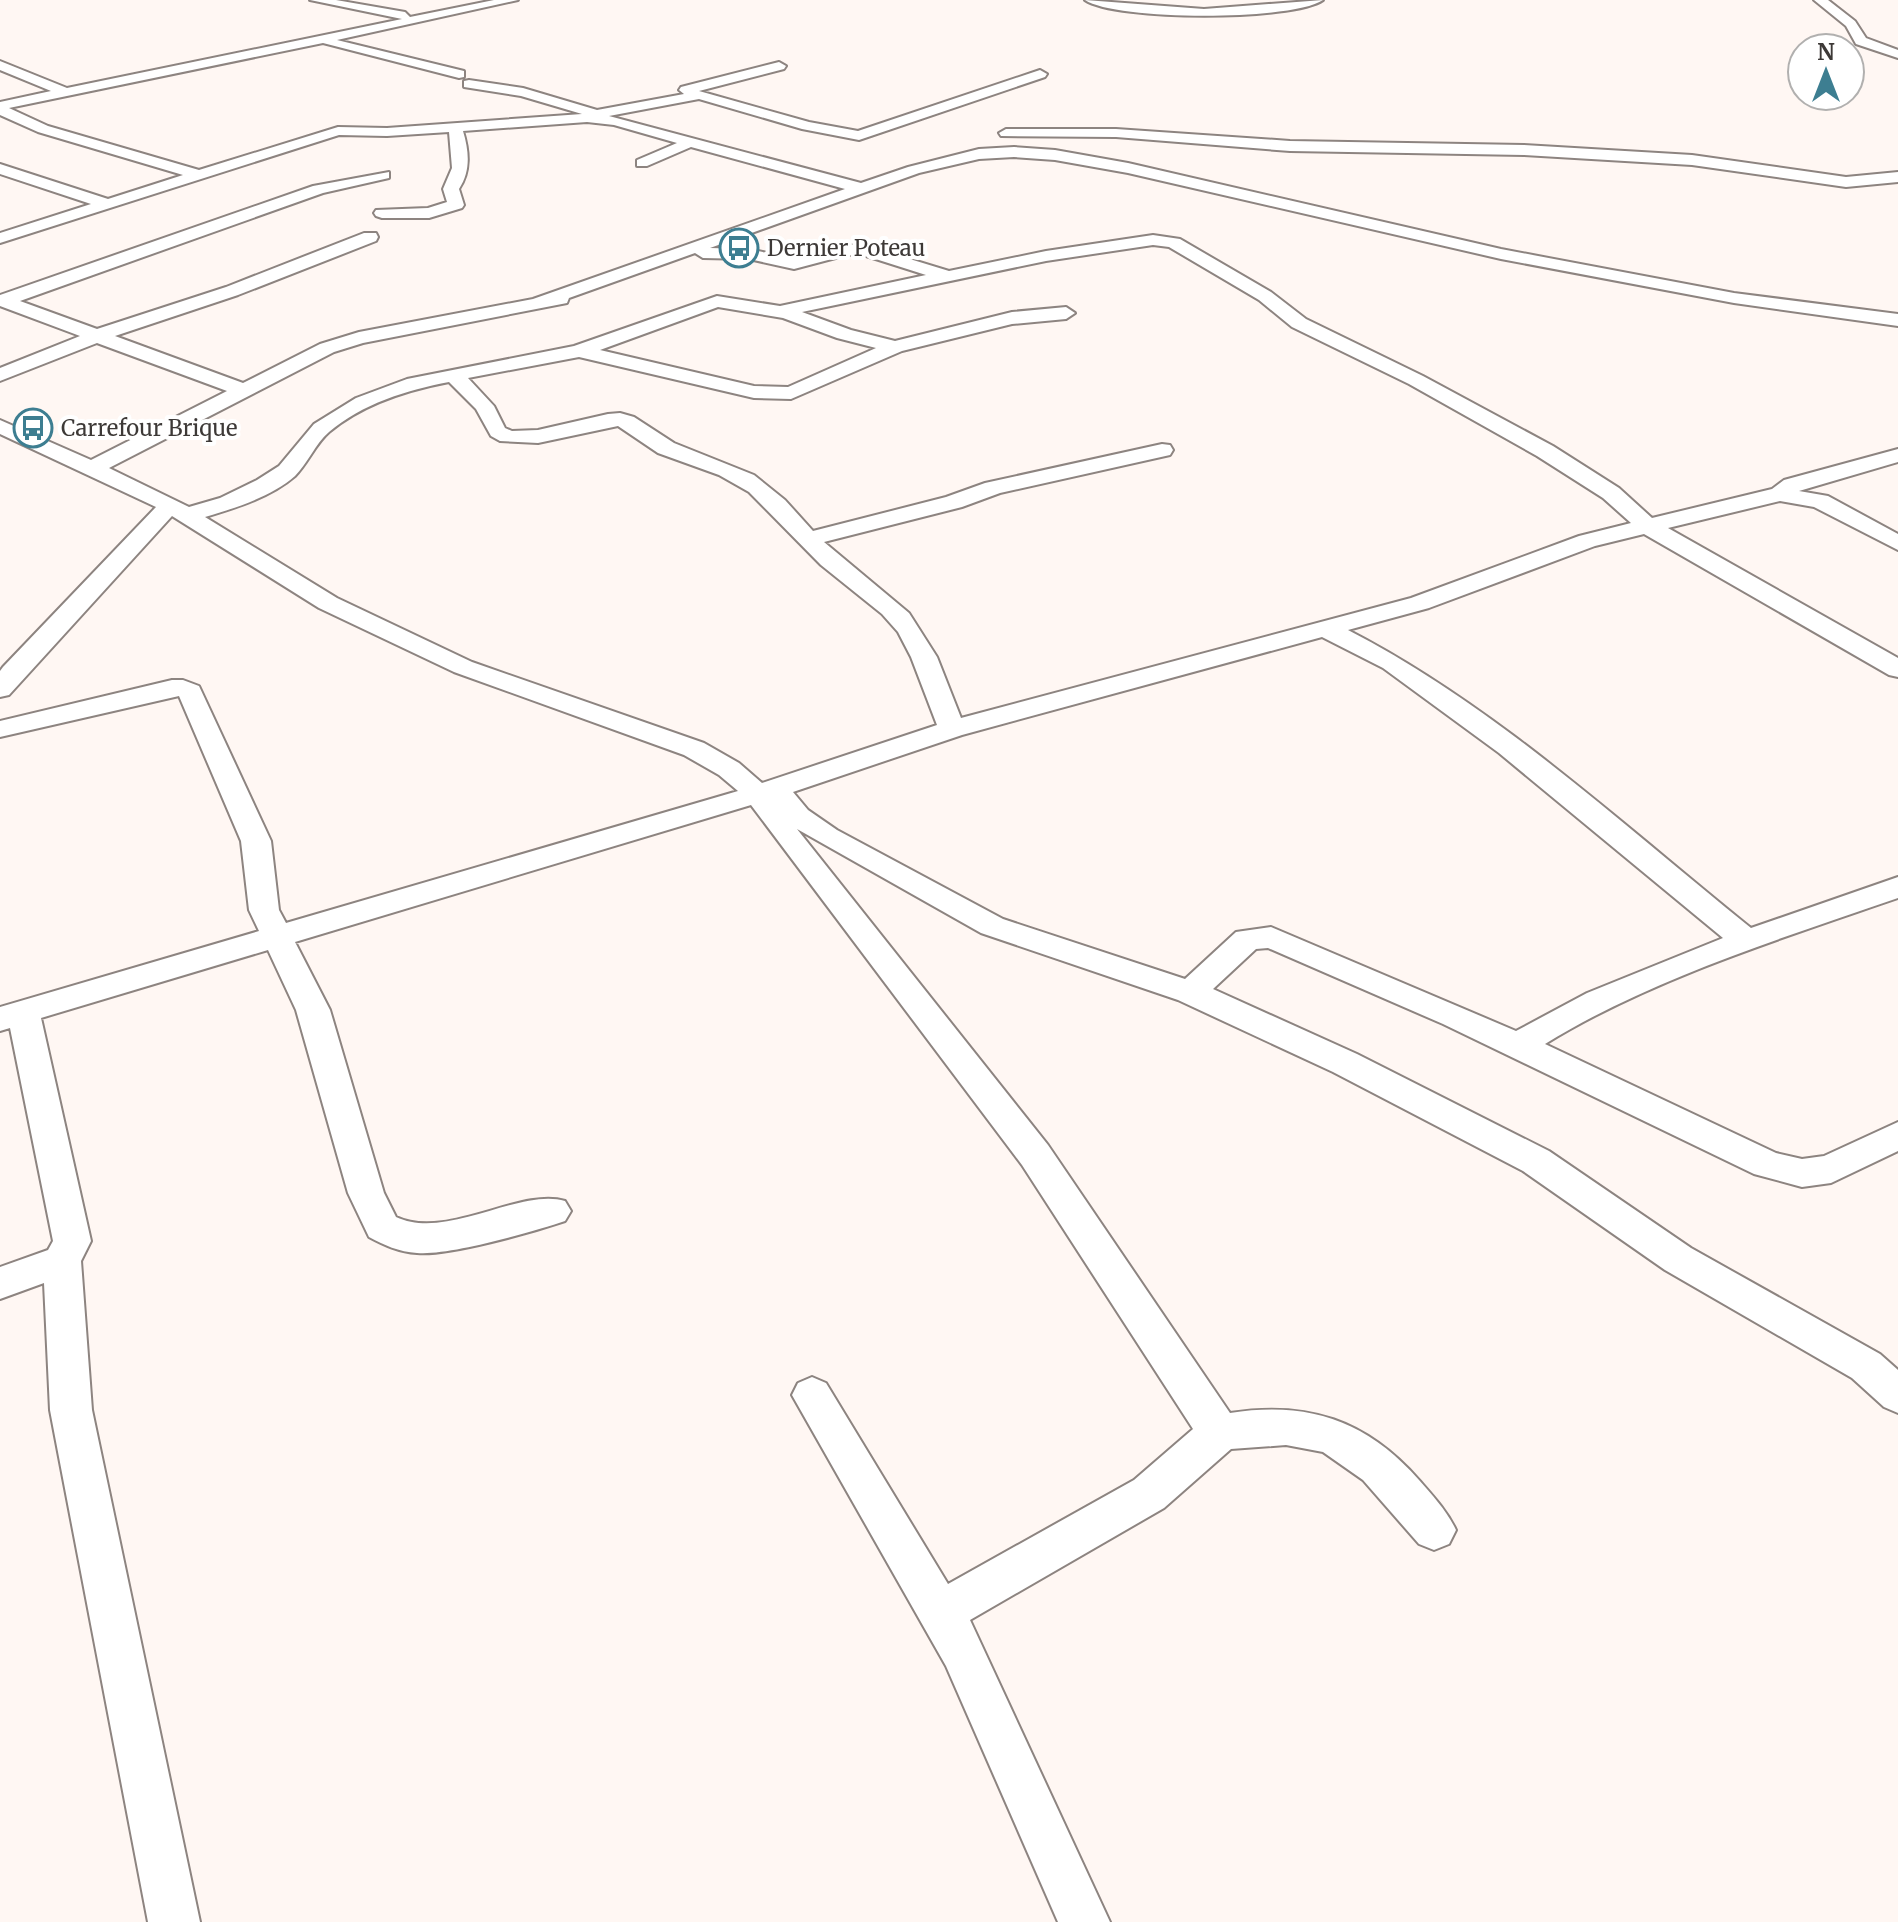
<svg xmlns="http://www.w3.org/2000/svg" width="1898" height="1922" viewBox="0 0 1898 1922" font-family="Merriweather,serif">
<style>
.lines{fill:none;stroke-linecap:round;stroke-linejoin:round}
.minor-casing{stroke:#8d8480;stroke-width:4}
.minor{fill:#fff;fill-rule:evenodd}
.labels{text-anchor:middle;stroke-width:8;stroke-linejoin:round;paint-order:stroke}
.far-poi-label{font-size:22px;fill:#3d3937;stroke:#fff;text-anchor:start}
</style>
<rect width="100%" height="100%" fill="#fff7f3"/>
<g class="lines">
<!-- minor casing -->
<g class="minor-casing">
<path id="minor" d="M310,0H336L405,12L410,17L494,0H518L337,40L464,71V77L459,78L323,43L9,108L48,126L199,170L338,127L387,128L582,114L521,96L464,87V81L469,80L523,88L597,110L684,94L679,90L681,87L779,62L786,66L784,69L699,91L809,122L858,131L1040,70L1047,74L1045,77L859,140L802,129L699,99L609,116L861,183L908,167L979,149L1014,147L1055,150L1128,163L1501,249L1734,293L1898,314V326L1734,303L1501,259L1128,173L1055,160L1014,157L979,159L919,173L710,248L749,249L794,259L847,245H864L949,271L1046,251L1153,235L1180,239L1271,292L1306,319L1423,376L1553,446L1619,488L1652,518L1772,489L1784,480L1898,449V462L1799,491L1828,496L1898,534V550L1814,507L1780,501L1668,528L1898,658V677L1889,675L1644,534L1595,546L1429,608L1348,630C1494,705 1623,825 1751,928L1898,877V898C1782,938 1648,980 1545,1044L1776,1153L1802,1159L1824,1156L1898,1122V1151L1831,1183L1802,1187L1754,1174L1443,1024L1268,948L1256,949L1213,989L1357,1054L1549,1151L1691,1248L1880,1354L1898,1370V1413L1884,1407L1852,1378L1665,1270L1523,1171L1333,1072L1178,1000L981,933L797,829L1048,1145L1230,1413C1308,1401 1366,1420 1419,1480C1433,1496 1447,1511 1456,1530L1449,1544L1434,1550L1419,1544L1363,1480L1323,1452L1286,1445L1231,1449L1164,1508L970,1620L1110,1922H1058L946,1666L792,1395L798,1383L812,1377L826,1383L948,1584L1134,1480L1193,1429L1022,1165L751,805L295,942L330,1010L384,1193L396,1217C447,1241 521,1187 565,1201L571,1211L565,1221C532,1232 449,1256 417,1253C399,1252 384,1245 369,1237L348,1193L296,1010L268,950L41,1018L91,1241L81,1261L92,1410L200,1922H148L50,1410L44,1283L0,1299V1267L48,1250L53,1241L10,1028L0,1031V1007L259,931L249,910L241,841L179,696L0,737V721L172,680H183L199,686L271,841L279,910L286,923L738,791L719,775L684,755L454,672L319,608L172,516L9,695L0,697V671L3,667L156,507L0,434V420L91,460L227,391L97,343L0,381V368L80,336L0,306V295L313,186L389,172V178L323,193L20,301L97,329L226,287L364,233H376L378,237L376,241L238,295L115,336L243,383L320,344L359,332L533,299L845,189L691,147L647,166H637V160L677,143L614,125L587,122L463,131C469,151 471,171 459,189L464,205L462,208L429,218H382L376,216L374,213L376,210L428,208L447,202L443,189L452,168L449,132L387,136L339,135L0,243V233L91,204L0,174V164L108,199L183,175L38,132L0,115V102L51,91L0,70V61L67,88L402,19ZM1153,245L1169,247L1259,300L1292,327L1409,384L1537,456L1603,498L1631,523L1579,536L1411,598L961,718L937,657L909,613L824,542L962,507L1000,493L1170,455L1173,450L1170,445L1162,444L985,483L946,497L813,531L785,500L754,475L674,443L634,417L620,413L608,414L538,430L512,431L505,428L494,406L468,378L579,357L754,398L791,399L902,351L1012,324L1066,319L1075,313L1066,307L1012,312L895,341L851,330L802,312L1046,261ZM695,253L703,258L749,259L794,269L847,255H863L926,275L780,306L717,296L574,346L407,379L356,398L314,424L279,466L257,480L220,498L189,507L109,468L334,352L363,343L567,303L569,298ZM718,307L783,318L837,338L876,348L788,387L754,386L600,350ZM449,382L476,409L491,436L500,441L538,443L618,426L658,453L719,475L749,492L821,565L882,614L898,632L911,657L937,725L762,783L739,763L704,743L472,662L337,598L205,517C235,508 271,497 295,476C308,463 315,444 329,432C362,404 407,390 449,382ZM1322,637L1383,668L1499,753L1723,938L1587,993L1516,1031L1271,927L1236,932L1185,979L1003,919L837,830L808,810L793,792L962,735Z
M1085,0L1204,9L1323,0C1293,21 1116,21 1085,0Z
M1814,0H1828L1855,21L1866,38L1898,50V58L1856,44L1846,26Z
M1006,129H1116L1290,141L1524,145L1692,155L1846,177L1898,172V182L1846,187L1692,165L1524,155L1290,151L1116,137L1001,136L999,133Z"/>
</g>
<!-- minor -->
<use href="#minor" class="minor"/>
</g>
<!-- icons -->
<defs>
<g id="bus-ring" transform="scale(2)"><circle r="9.5" fill="#fff" stroke="#3d7e91" stroke-width="1.5"/><path d="M-5-6H5V4H4V6H2V4H-2V6H-4V4H-5ZM-3.5-4V0h7V-4ZM-3.5 1.2v1.5H-2V1.2ZM2 1.2v1.5H3.5V1.2Z" fill="#3d7e91"/></g>
</defs>
<g fill-rule="evenodd">
<use href="#bus-ring" x="739" y="248"/>
<use href="#bus-ring" x="33" y="428"/>
</g>
<g class="labels">
<!-- far-poi labels -->
<g class="far-poi-label">
<text x="767" y="256">Dernier Poteau</text>
<text x="61" y="436">Carrefour Brique</text>
</g>
</g>
<!-- north arrow -->
<g transform="translate(1826 72)"><circle r="38" fill="#ffffff" stroke="#b1b0af" stroke-width="2"/>
<path d="M0-6L14 30L0 20L-14 30Z" fill="#3d7e91"/>
<text y="-12" font-size="22" font-weight="bold" text-anchor="middle" fill="#3d3937">N</text>
</g>
</svg>
